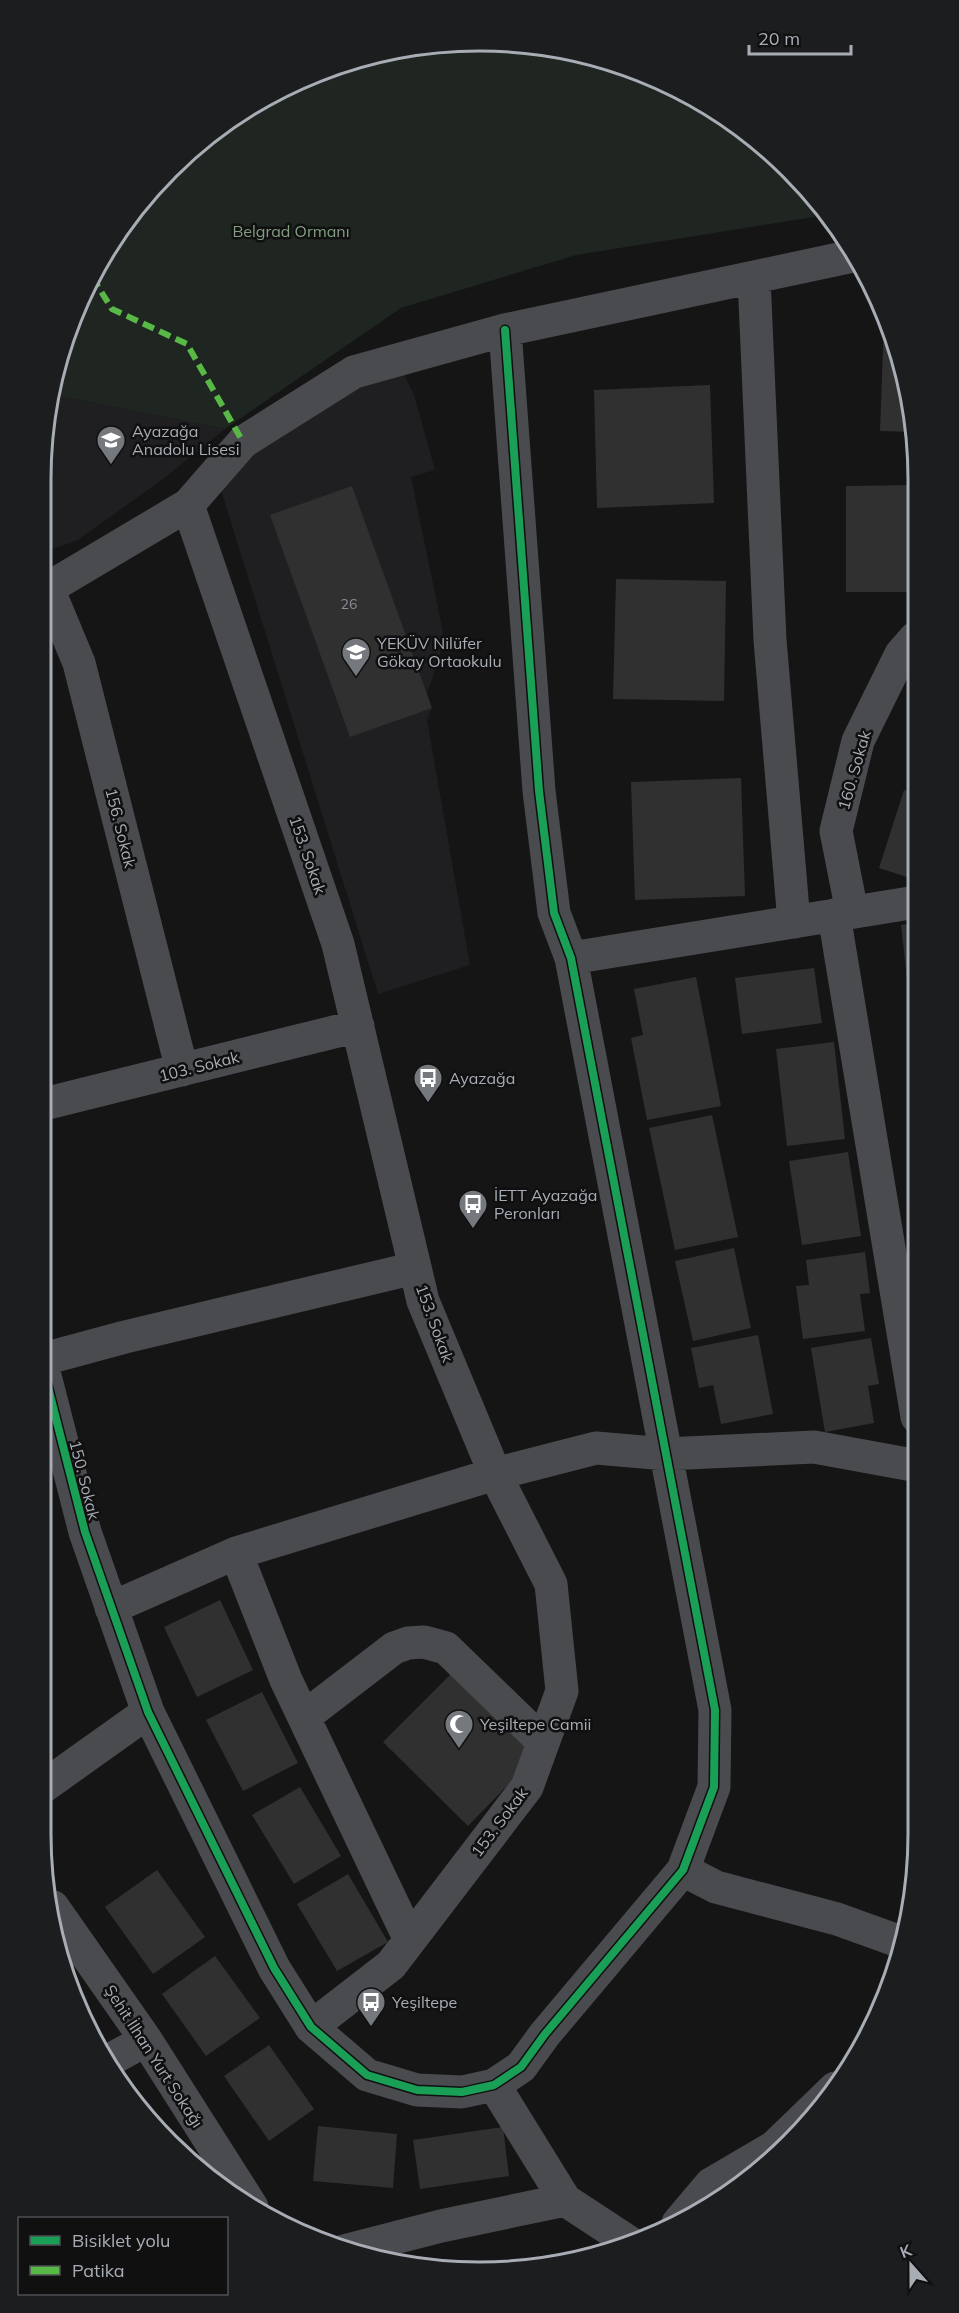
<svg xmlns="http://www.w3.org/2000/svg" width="959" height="2313" viewBox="0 0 959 2313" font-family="Mulish,sans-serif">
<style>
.built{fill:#1f1f21}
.green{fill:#1f2520}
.building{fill:#303031}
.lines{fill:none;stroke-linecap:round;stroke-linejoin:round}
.minor{stroke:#4a4b4e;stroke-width:33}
.quiet{stroke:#58b947;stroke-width:6;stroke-dasharray:12 6;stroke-linecap:butt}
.cycleway-casing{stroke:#101011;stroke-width:11}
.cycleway{stroke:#1a9f57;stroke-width:8}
.labels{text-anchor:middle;stroke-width:5;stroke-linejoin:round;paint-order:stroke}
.number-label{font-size:14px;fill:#8a8e94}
.park-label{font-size:16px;fill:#829e81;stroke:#101011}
.poi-label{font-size:16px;fill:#a8adb5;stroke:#101011;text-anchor:start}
.street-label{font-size:16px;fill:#a8adb5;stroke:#101011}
.rim{fill:none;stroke:#a8adb5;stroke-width:3}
</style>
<rect width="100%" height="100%" fill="#151516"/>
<!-- built -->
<path class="built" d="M397,360L414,395L435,470L411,477L443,632L439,660L427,693L432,708L427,720L470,965L378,994L216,474Z
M54,395L225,429L167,476L78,540L41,553V480Z"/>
<!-- green -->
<path class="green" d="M450,41L536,44L620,64L724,115L810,190L826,215L576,255L401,308L225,429L54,395C57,376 58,354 65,337C115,202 226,95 365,56C392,48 423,46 450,41Z"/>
<!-- building -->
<path class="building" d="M884,321L915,422V432L880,431Z
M710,385L714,503L597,508L594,390Z
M915,485V592H846V486Z
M352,486L432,708L350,737L270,515Z
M616,579L726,581L724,701L613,699Z
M741,778L745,896L635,900L631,782Z
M904,790L916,794V880L879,868Z
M916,923V1023H912L901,925Z
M814,968L822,1023L742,1034L735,978Z
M696,977L721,1106L647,1120L631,1038L643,1035L634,989Z
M834,1042L845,1139L787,1146L776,1049Z
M712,1115L738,1237L675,1250L649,1128Z
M848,1152L861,1236L802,1245L789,1161Z
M734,1248L751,1328L693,1341L675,1261Z
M865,1252L870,1293L860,1294L865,1331L803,1339L796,1286L809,1285L806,1260Z
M758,1335L773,1414L721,1424L713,1385L699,1388L691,1348Z
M871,1338L879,1384L868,1386L874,1423L825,1432L811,1348Z
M220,1600L253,1670L197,1697L164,1627Z
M451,1674L535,1757L468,1826L383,1742Z
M262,1692L298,1763L243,1791L206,1720Z
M300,1787L341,1856L294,1884L252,1815Z
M157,1870L205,1937L153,1974L105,1907Z
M348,1874L388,1942L337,1971L297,1904Z
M215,1956L260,2018L206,2056L162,1994Z
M269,2045L314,2109L269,2141L224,2076Z
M318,2126L397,2134L393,2188L313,2181Z
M503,2127L509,2176L420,2189L413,2140Z"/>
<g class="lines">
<!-- minor -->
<path class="minor" d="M754,278L770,640L794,922
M188,505L338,944L423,1301L495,1474L551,1584L562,1691L527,1787L391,1965L311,2027
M40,578L49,591L79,663L182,1070
M40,593L188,505L243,442L354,372L505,330L853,256
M852,912L836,831L858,741L901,654L915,638
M834,915L917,1417
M571,958L916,902
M40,1105L358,1026
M40,1356L85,1532L148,1712L274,1968L311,2027L367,2075L417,2090L462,2092L494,2085L521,2067L545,2034L683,1870L714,1787L715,1710L571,958L554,913L539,791L505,330
M40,1360L125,1337L415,1268
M236,1553L286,1680L410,1940
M111,1608L236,1553L495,1474L596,1448L666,1454L814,1447L918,1466
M304,1717L394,1648L408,1643L424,1642L446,1648L543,1742
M40,1789L148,1712
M683,1870L716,1887L837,1919L901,1942
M53,1907L146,2040L252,2207
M106,2062L146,2040
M494,2085L565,2200L632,2244
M678,2223L711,2184L774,2147L835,2088
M344,2251L441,2226L565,2200"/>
<!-- quiet -->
<path class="quiet" d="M92,277L112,309L187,344L243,442"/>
<!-- cycleway casing -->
<g class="cycleway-casing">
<path id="cycleway" d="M40,1356L85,1532L148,1712L274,1968L311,2027L367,2075L417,2090L462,2092L494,2085L521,2067L545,2034L683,1870L714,1787L715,1710L571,958L554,913L539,791L505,330"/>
</g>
<!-- cycleway -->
<use href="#cycleway" class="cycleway"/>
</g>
<!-- icons -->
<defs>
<g id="school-pin" transform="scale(1.5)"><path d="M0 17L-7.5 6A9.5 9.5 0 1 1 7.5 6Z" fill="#75787d" stroke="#101011"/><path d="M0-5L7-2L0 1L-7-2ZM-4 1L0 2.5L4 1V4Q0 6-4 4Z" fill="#fff"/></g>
<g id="bus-pin" transform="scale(1.5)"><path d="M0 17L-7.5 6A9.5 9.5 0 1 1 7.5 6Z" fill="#75787d" stroke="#101011"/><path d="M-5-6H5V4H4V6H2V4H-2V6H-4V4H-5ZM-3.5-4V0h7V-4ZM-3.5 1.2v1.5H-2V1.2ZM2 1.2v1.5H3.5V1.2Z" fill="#fff"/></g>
<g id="mosque-pin" transform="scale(1.5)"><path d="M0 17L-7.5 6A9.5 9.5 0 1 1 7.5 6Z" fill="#75787d" stroke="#101011"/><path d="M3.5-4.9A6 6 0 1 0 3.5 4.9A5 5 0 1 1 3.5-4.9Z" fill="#fff"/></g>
</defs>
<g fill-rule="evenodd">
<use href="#school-pin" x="111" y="440"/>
<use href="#school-pin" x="356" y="652"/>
<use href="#bus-pin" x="428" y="1078"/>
<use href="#bus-pin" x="473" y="1204"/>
<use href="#mosque-pin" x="459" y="1724"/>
<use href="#bus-pin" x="371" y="2002"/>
</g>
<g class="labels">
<!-- number labels -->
<g class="number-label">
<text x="349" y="609">26</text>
</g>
<!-- park labels -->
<g class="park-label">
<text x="291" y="237">Belgrad Ormanı</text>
</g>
<!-- poi labels -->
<g class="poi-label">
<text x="132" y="437">Ayazağa<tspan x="132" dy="18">Anadolu Lisesi</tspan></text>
<text x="377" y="649">YEKÜV Nilüfer<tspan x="377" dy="18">Gökay Ortaokulu</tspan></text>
<text x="449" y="1084">Ayazağa</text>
<text x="494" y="1201">İETT Ayazağa<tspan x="494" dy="18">Peronları</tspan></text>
<text x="480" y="1730">Yeşiltepe Camii</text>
<text x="392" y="2008">Yeşiltepe</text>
</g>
<!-- street labels -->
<g class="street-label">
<text transform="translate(854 770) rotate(-74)" y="6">160. Sokak</text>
<text transform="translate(121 828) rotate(76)" y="6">156. Sokak</text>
<text transform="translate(308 855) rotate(71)" y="6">153. Sokak</text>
<text transform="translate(199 1066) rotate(-14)" y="6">103. Sokak</text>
<text transform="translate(435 1323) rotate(70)" y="6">153. Sokak</text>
<text transform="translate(85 1480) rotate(76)" y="6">150. Sokak</text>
<text transform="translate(499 1822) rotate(-53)" y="6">153. Sokak</text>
<text transform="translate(154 2056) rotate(57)" y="6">Şehit İlhan Yurt Sokağı</text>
</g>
</g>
<!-- crop -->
<path d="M0 0H959V2313H0ZM479 51H480A428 428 0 0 1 908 479V1834A428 428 0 0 1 480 2262H479A428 428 0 0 1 51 1834V479A428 428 0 0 1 479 51Z" fill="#1c1d1e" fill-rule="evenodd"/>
<path class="rim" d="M479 51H480A428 428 0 0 1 908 479V1834A428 428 0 0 1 480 2262H479A428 428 0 0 1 51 1834V479A428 428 0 0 1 479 51Z"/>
<!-- legend -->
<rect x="18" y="2217" width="210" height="78" fill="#101011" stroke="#4d4f53" stroke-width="1.5"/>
<rect x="30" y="2236" width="30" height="9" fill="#1a9f57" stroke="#4d4f53" stroke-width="1.5"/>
<text x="72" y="2247" font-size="18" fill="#a8adb5">Bisiklet yolu</text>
<rect x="30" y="2266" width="30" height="9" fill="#58b947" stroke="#4d4f53" stroke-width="1.5"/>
<text x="72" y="2277" font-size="18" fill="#a8adb5">Patika</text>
<!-- north arrow -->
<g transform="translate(911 2265) rotate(339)" stroke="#101011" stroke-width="4.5" paint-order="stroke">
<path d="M0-4.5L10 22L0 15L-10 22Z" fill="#a8adb5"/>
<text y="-9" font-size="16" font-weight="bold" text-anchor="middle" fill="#a8adb5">K</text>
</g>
<!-- scale -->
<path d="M749 45v9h102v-9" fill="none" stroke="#a8adb5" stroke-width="3"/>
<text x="758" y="45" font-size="18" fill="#a8adb5" stroke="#101011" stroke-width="4.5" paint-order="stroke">20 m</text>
</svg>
